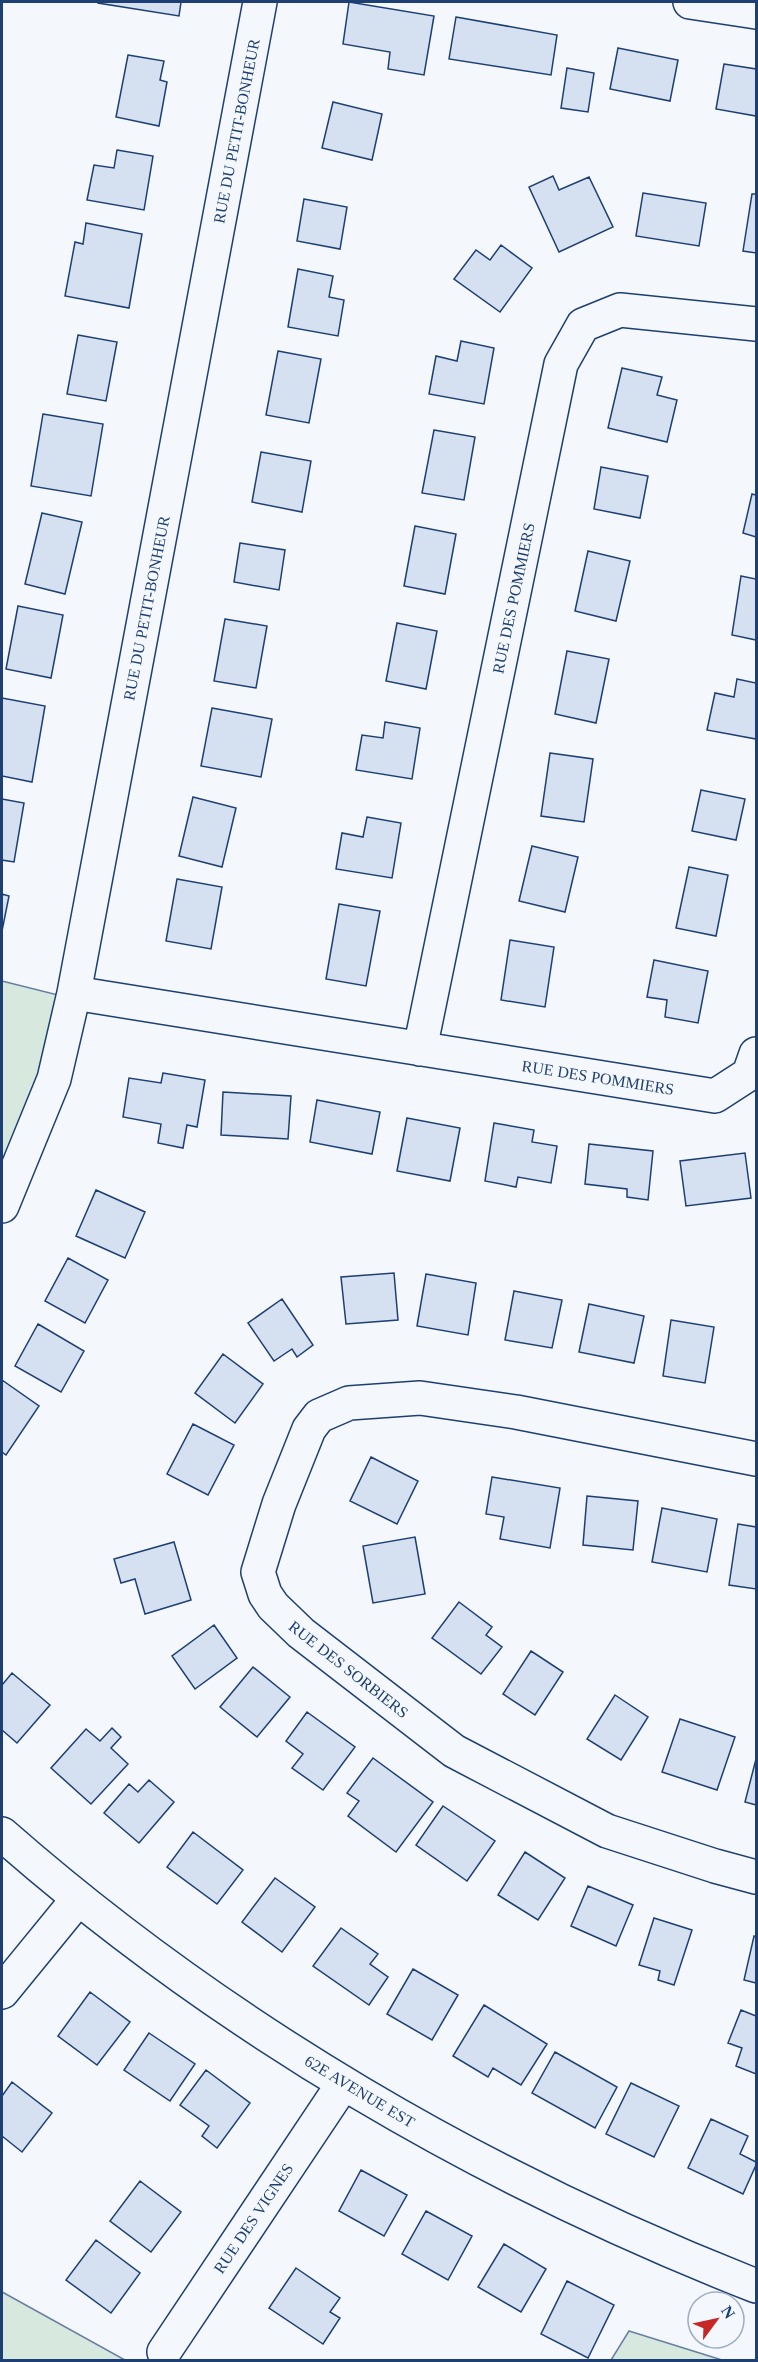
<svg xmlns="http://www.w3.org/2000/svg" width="758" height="2362" viewBox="0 0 758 2362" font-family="'Times New Roman',serif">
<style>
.green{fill:#d7e8df;stroke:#687fa3;stroke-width:1.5}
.building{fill:#d5e0f0;stroke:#1d3f73;stroke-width:1.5}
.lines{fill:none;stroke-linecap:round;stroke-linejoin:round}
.minor-casing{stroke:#1d3f73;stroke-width:36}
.minor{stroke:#f4f7fb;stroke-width:33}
.labels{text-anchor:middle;stroke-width:4.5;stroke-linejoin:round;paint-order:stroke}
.street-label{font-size:16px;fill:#1d3f73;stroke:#f4f7fb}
</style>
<rect width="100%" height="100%" fill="#f4f7fb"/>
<!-- green -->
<path class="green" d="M2,981L58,995L15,1166L2,1194Z
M2,2292L4,2293L125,2360H2Z
M629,2331L722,2360H611Z"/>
<!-- building -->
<path class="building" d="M98,2H181L179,16L98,3Z
M349,2L434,16L424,75L388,69L390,52L343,44Z
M456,17L557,35L551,75L449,59Z
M618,48L678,60L670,101L610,89Z
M128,55L164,61L160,80L167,82L159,126L116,117Z
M724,64L756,69V116L716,109Z
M567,68L594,73L588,112L561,108Z
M333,102L382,114L372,160L322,148Z
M117,150L153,156L144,210L87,200L94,165L114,168Z
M553,176L559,190L589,177L613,227L559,252L529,187Z
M643,193L706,203L699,246L636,236Z
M752,194H756V253L743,251Z
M304,199L347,207L340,249L297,241Z
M86,223L142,234L129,308L65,296L75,242L83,244Z
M501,245L532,268L500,312L454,279L476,250L490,260Z
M298,269L333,276L329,297L344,300L338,336L288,327Z
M78,335L117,342L106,401L67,394Z
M461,341L494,348L484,404L429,394L436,356L457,361Z
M278,351L321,359L309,423L266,415Z
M622,368L662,377L657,395L677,400L667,442L608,428Z
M43,414L103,424L91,496L31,486Z
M434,430L475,437L464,500L422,493Z
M261,452L311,461L302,512L252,502Z
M601,467L648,476L640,518L594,509Z
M752,494L756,495V537L743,533Z
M42,513L82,522L65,594L25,584Z
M415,526L456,534L445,594L404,586Z
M240,543L285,550L279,590L234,582Z
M588,551L630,561L616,621L575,611Z
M741,576L756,579V640L732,635Z
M18,606L63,615L51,678L6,669Z
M225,619L267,626L256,688L214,681Z
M397,623L437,631L426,689L386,681Z
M567,651L609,659L596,723L555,714Z
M737,679L756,683V739L707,730L715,693L734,697Z
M2,698L45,706L32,782L2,776Z
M212,708L272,719L261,777L201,766Z
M385,722L420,728L412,779L356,770L362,735L383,738Z
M550,753L593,759L584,822L541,816Z
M701,790L745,799L736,840L692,831Z
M193,797L236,808L222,867L179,856Z
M2,799L24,803L14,862L2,860Z
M367,817L401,823L392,878L336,869L342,833L363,837Z
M532,846L578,857L565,912L519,901Z
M689,867L728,875L716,936L676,928Z
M177,879L222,887L211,949L166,941Z
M2,894L9,896L2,931Z
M339,904L380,911L366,986L326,979Z
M510,940L554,947L545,1007L501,1000Z
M654,960L708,971L698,1023L665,1017L667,1000L647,997Z
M163,1073L205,1080L197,1127L187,1125L183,1148L158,1143L161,1124L123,1117L129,1078L161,1083Z
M223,1092L291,1096L288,1139L221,1135Z
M317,1100L380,1112L372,1154L310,1142Z
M407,1118L460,1128L450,1181L397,1171Z
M494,1123L534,1130L532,1142L557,1146L551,1183L518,1177L516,1187L485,1181Z
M589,1144L653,1151L648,1200L627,1197V1189L585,1184Z
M745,1153L751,1198L686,1206L680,1161Z
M96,1190L145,1212L125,1258L76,1236Z
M68,1258L108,1280L85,1323L45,1301Z
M394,1273L398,1320L346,1324L341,1277Z
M426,1274L476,1283L468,1335L417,1326Z
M514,1291L562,1300L552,1348L505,1340Z
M282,1299L313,1345L297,1357L292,1349L274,1361L248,1323Z
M589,1304L644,1316L634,1363L579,1352Z
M671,1320L714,1327L705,1383L663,1376Z
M38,1324L84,1351L61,1392L15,1366Z
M223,1354L263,1384L235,1423L195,1393Z
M2,1380L39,1406L6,1455L2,1452Z
M193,1424L234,1445L208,1495L167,1474Z
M371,1457L418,1481L397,1524L350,1501Z
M492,1477L560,1488L550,1548L500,1539L504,1517L486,1514Z
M587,1496L638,1501L633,1550L583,1545Z
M662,1508L717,1519L707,1572L652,1562Z
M738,1524L756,1527V1589L729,1585Z
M415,1537L425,1594L373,1603L363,1546Z
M174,1542L191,1600L145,1614L135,1579L121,1583L114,1559Z
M459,1602L492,1627L486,1635L502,1647L481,1674L432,1638Z
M214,1625L237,1658L195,1689L172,1656Z
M531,1651L563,1672L535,1715L503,1694Z
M253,1667L290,1697L257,1737L220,1707Z
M12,1673L50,1705L17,1743L2,1730V1685Z
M615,1695L648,1717L621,1760L587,1739Z
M307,1712L355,1747L323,1790L292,1768L303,1754L286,1741Z
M680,1719L735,1737L717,1790L662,1772Z
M112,1728L121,1737L111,1748L128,1764L91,1804L51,1768L86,1729L100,1741Z
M373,1758L433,1802L396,1852L348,1816L359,1801L347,1793Z
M756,1759V1805L745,1802Z
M149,1780L174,1802L139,1843L104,1813L129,1784L138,1792Z
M443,1806L495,1841L467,1881L416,1845Z
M193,1832L243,1870L217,1904L167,1867Z
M525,1852L565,1878L538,1920L498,1895Z
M275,1878L315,1907L282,1952L242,1922Z
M588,1886L633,1905L616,1946L571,1926Z
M654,1918L692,1930L674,1985L658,1980L660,1971L639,1965Z
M341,1928L378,1954L370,1964L388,1977L369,2005L313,1966Z
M754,1936L756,1937V1983L744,1980Z
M413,1969L458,1995L432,2040L387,2014Z
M90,1992L130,2022L97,2065L58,2036Z
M484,2005L547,2044L521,2085L493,2068L488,2077L453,2056Z
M741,2010L756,2016V2074L736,2066L742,2048L728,2043Z
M149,2033L195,2064L170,2101L124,2070Z
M555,2052L617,2087L595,2128L532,2093Z
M206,2070L250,2103L217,2148L202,2136L209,2126L180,2105Z
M12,2082L52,2113L22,2152L2,2136V2096Z
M631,2083L679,2106L654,2157L606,2134Z
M711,2119L748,2136L740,2154L756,2162V2165L743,2194L688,2168Z
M361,2170L407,2195L384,2236L339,2211Z
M140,2181L181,2212L151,2252L110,2221Z
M426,2211L472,2236L448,2280L402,2254Z
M96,2240L140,2273L111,2313L66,2280Z
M504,2244L546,2269L521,2312L478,2287Z
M296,2268L340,2298L330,2312L340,2318L323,2344L269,2308Z
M567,2281L614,2305L588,2358L541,2334Z"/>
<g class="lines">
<!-- minor casing -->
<g class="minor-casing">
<path id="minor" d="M690,2L756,12
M74,993L715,1096L749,1074L756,1054
M420,1049L561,364L583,325L620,310L756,324
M2,1206L54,1079L74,993L260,2
M756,1459L516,1412L420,1398L349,1403L319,1416L309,1429L279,1504L258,1572L265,1594L273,1606L301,1633L454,1751L607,1831L715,1866L756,1877
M2,1834C223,2028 483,2179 756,2286
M2,1992L78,1899
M164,2352L343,2084"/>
</g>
<!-- minor -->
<use href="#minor" class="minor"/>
</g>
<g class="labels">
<!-- street labels -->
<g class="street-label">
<text transform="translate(236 131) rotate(-79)" y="6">RUE DU PETIT-BONHEUR</text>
<text transform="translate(513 598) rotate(-78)" y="6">RUE DES POMMIERS</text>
<text transform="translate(146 608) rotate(-79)" y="6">RUE DU PETIT-BONHEUR</text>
<text transform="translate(598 1077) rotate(9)" y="6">RUE DES POMMIERS</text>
<text transform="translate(349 1669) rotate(38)" y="6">RUE DES SORBIERS</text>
<text transform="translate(360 2091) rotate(31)" y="6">62E AVENUE EST</text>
<text transform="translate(253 2218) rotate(-56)" y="6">RUE DES VIGNES</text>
</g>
</g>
<!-- border -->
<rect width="758" height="2362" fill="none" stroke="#1d3f73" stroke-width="6"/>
<!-- north arrow -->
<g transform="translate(716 2320) rotate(57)"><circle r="28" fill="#f4f7fb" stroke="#9eadc5" stroke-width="1.5"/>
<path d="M0-4.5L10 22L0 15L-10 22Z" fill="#c62828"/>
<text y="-9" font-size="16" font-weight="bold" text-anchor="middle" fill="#1d3f73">N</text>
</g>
</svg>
